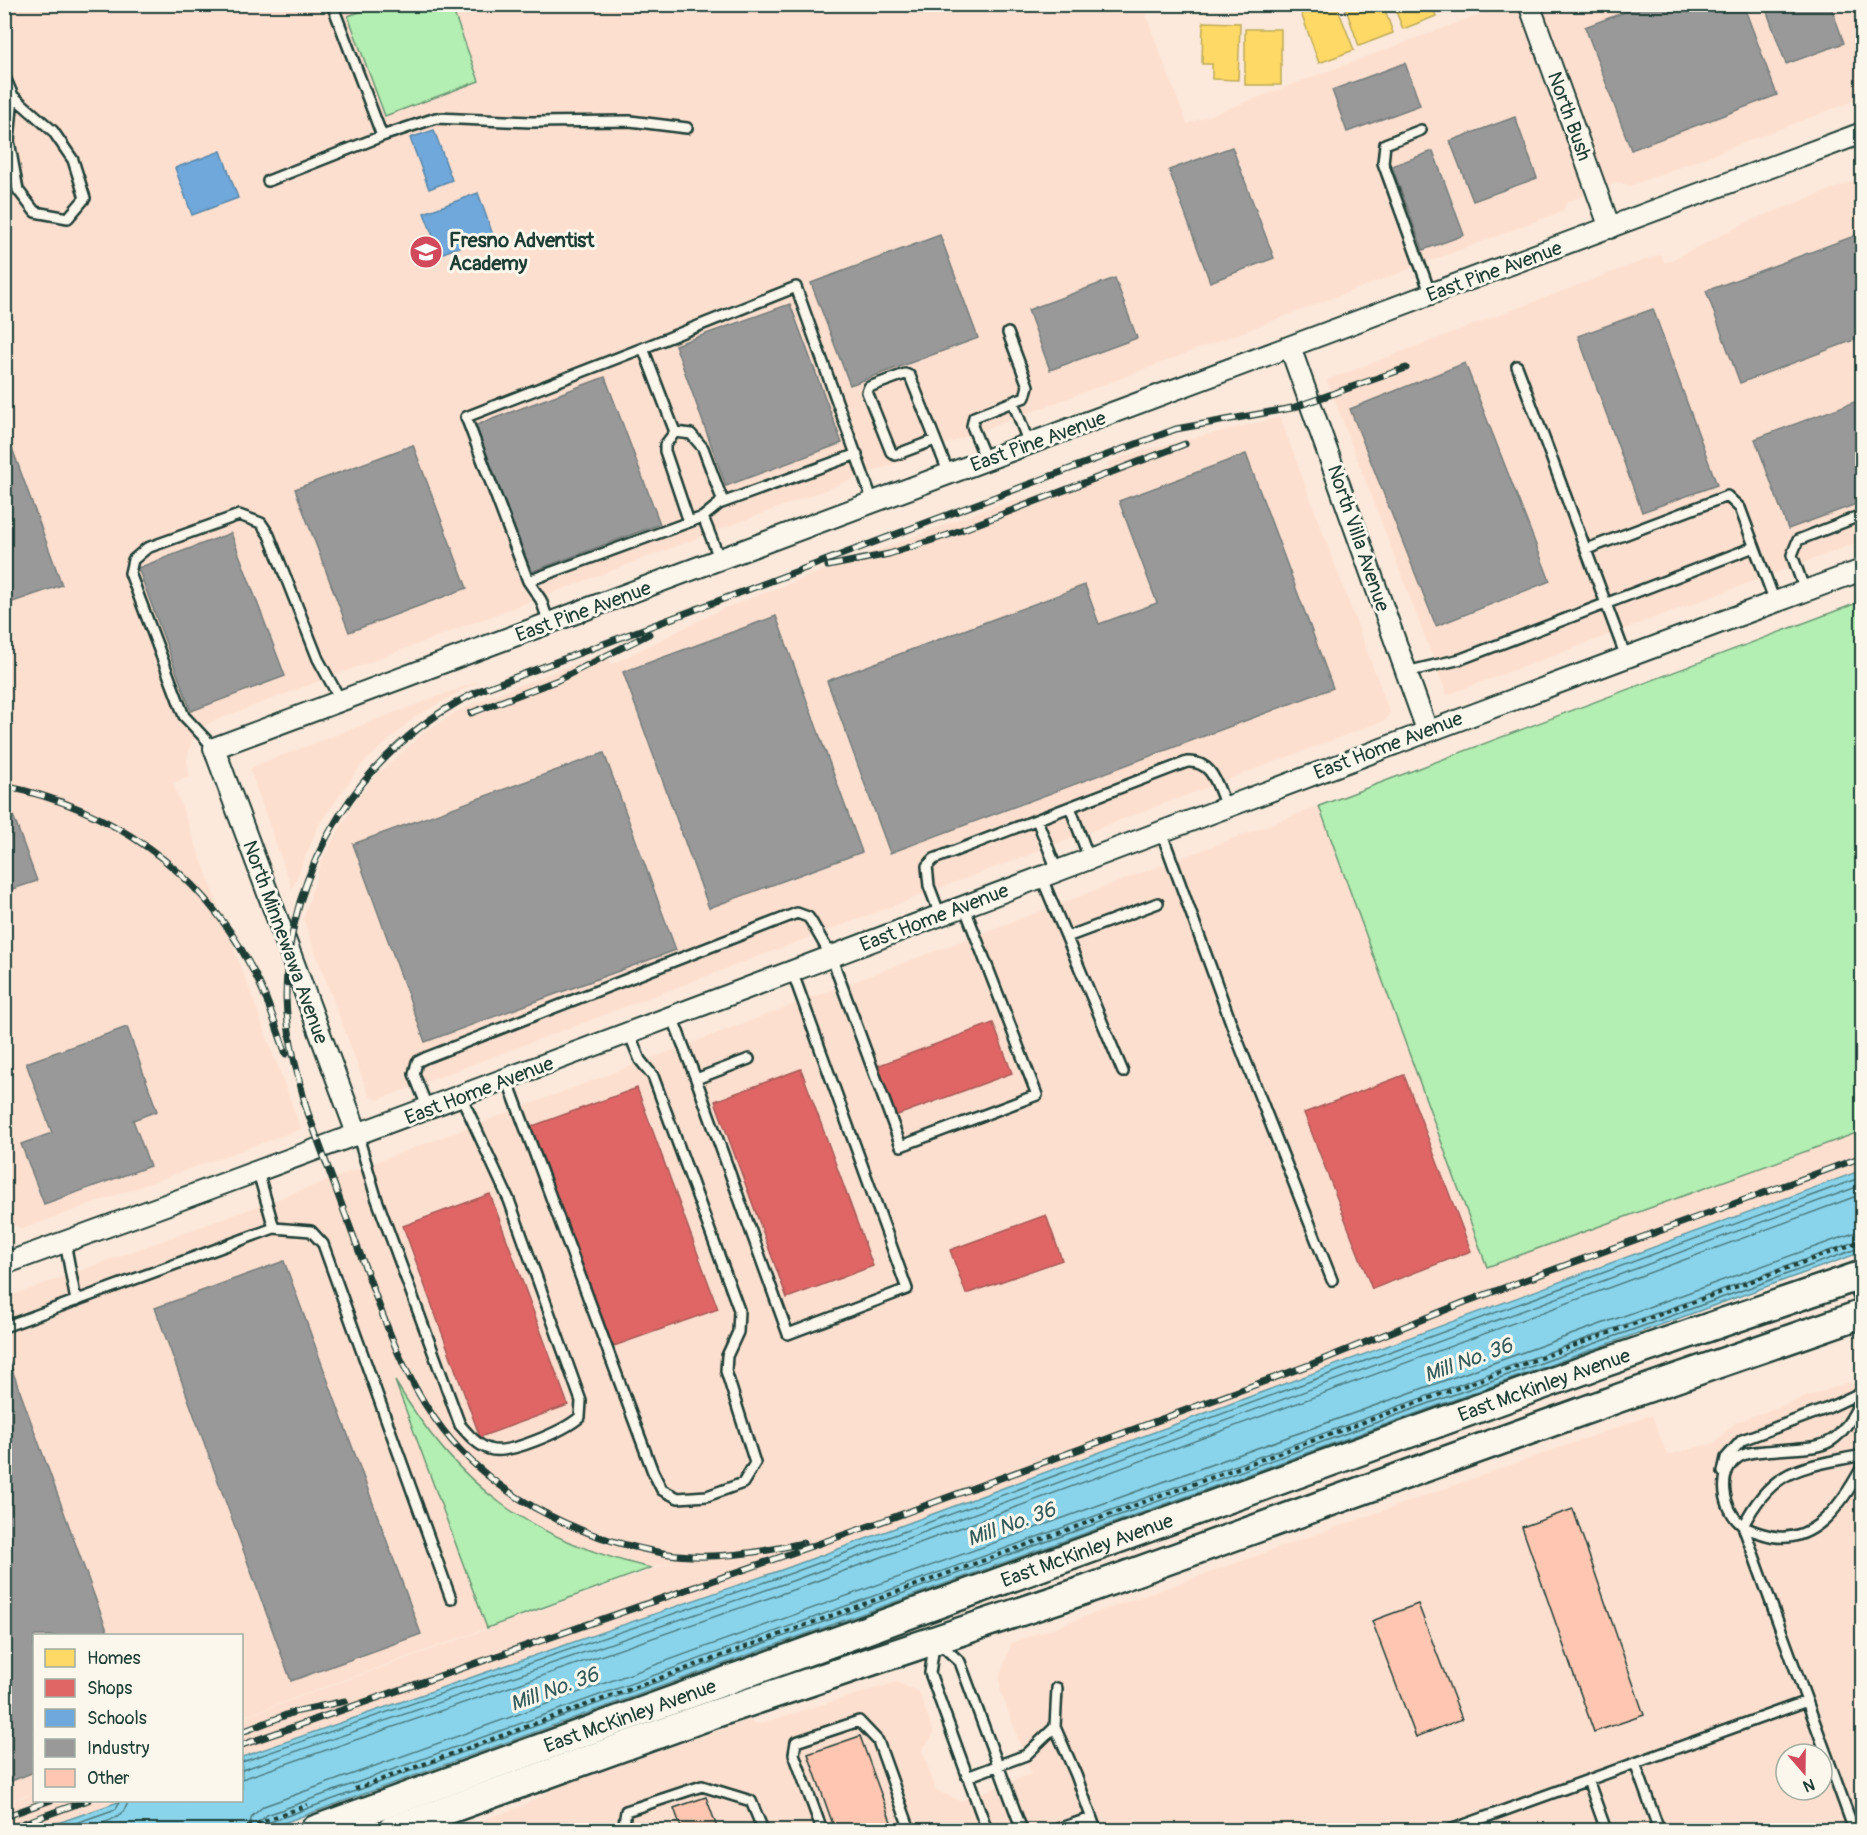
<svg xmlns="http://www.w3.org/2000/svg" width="1867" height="1835" viewBox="0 0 1867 1835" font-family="Pangolin,sans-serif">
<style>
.built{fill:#fddfcf;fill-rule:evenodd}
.green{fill:#b3eeb2;stroke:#699673;stroke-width:1.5}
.water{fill:#8ad4eb;stroke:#5f98a2;stroke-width:1.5}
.homes{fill:#ffd966;stroke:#bcaa57;stroke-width:1.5}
.shops{fill:#e06666;stroke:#a65a57;stroke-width:1.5}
.schools{fill:#6fa8dc;stroke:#5788aa;stroke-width:1.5}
.industry{fill:#999;stroke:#747d7b;stroke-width:1.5}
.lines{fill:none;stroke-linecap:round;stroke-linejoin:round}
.shore{stroke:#4a797d;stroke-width:1.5}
.building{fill:#ffc7b2;stroke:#1f3d34;stroke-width:1.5}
.service-casing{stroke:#1f3d34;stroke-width:14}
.minor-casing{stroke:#1f3d34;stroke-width:24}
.secondary-casing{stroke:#1f3d34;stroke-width:32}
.path{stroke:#1f3d34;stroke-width:4;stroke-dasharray:4.5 4.5;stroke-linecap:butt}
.service{stroke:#fbf7ec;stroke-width:9}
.minor{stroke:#fbf7ec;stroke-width:20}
.secondary{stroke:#fbf7ec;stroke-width:27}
.rail-casing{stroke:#1f3d34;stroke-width:7}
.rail{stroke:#fbf7ec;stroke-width:4.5;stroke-dasharray:14;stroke-linecap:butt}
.labels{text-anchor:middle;stroke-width:6;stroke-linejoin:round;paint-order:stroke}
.street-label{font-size:20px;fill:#1f3d34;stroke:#fbf7ec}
.poi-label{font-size:20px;font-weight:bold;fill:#1f3d34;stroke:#fbf7ec;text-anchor:start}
.water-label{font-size:21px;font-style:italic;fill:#345b59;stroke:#fbf7ec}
</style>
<rect width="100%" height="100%" fill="#fce9db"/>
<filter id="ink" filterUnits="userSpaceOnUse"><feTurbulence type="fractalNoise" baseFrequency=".0167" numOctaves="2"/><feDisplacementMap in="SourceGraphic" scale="12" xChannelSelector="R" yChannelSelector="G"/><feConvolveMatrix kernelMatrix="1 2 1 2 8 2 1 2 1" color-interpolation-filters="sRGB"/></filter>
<g filter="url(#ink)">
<!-- built -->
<path class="built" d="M4,5H1142L1187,124L1505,5H1862V98L1629,186L1620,182L1567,202L1563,211L211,722L198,731L190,745L187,761L190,777L173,783L301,1129L22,1229L4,1221Z
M1862,178V541L1447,695L1327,380L1661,254L1665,263L1754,219Z
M1280,417L1390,713L1386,720L378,1100L369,1096L303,919L322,860L356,800L376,775L428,729L458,711L493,695L606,652L612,664L722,609L994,506L1112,478L1107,463L1136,452Z
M481,680L416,716L362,764L319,824L292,889L250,770L254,766Z
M1319,806L1487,1267L1862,1131V1170L787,1568L242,1757V1718L676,1561L651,1568L610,1559L569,1544L536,1527L499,1503L466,1475L440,1448L397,1385L487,1628L242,1717V1636H34V1792L5,1803V1298L321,1183Z
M1849,1382L1862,1388V1830H454L520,1807L558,1787L748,1720L758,1724L897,1682L919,1692L934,1734L922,1750L936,1790L960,1801L1031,1774L1000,1689V1676L1011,1643L1652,1415L1667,1455L1714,1443L1736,1422ZM1786,1754H1822V1790H1786Z
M34,1793V1800L121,1801L38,1830H5V1804Z"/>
<!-- green -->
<path class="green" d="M379,5H451L479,81L385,116L348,16Z
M1862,601V1131L1487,1267L1319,806Z
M395,1381C458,1487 530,1540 651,1568L487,1628Z"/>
<!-- water -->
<path class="water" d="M1862,1170V1252L264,1830H38L121,1801L242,1800V1757L787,1568Z"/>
<!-- homes -->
<path class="homes" d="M1310,4H1336L1354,50L1319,63L1301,13L1312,9Z
M1344,4H1383L1393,33L1359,46Z
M1393,4H1432L1436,16L1403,29Z
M1439,4H1464L1442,13Z
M1203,22L1240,23L1238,80L1212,79V64H1202Z
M1245,29H1281V85H1245Z"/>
<!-- shops -->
<path class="shops" d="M993,1023L1012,1073L895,1116L877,1066Z
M801,1069L873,1266L787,1298L715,1101Z
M1404,1075L1471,1251L1372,1289L1304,1113Z
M637,1088L718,1309L611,1347L530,1127Z
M490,1194L568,1405L480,1437L403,1226Z
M1046,1215L1062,1260L966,1294L950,1250Z"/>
<!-- schools -->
<path class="schools" d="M434,130L452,180L429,189L410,138Z
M221,151L238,198L192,215L175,168Z
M478,193L493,235L440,254L424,213Z"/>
<!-- industry -->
<path class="industry" d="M1646,4H1743L1777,95L1631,150L1585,27Z
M1764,4H1830L1844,43L1786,64Z
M1405,63L1420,105L1347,132L1332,90Z
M1515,117L1537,178L1473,201L1450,141Z
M1232,147L1274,258L1210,282L1169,170Z
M1433,151L1464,235L1423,250L1392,166Z
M1862,233V337L1740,383L1706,291Z
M940,235L978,338L850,385L811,283Z
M1115,278L1137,338L1050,370L1028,310Z
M790,304L842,443L726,486L675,345Z
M1653,309L1717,485L1642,512L1578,336Z
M1465,363L1550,581L1436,626L1350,409Z
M605,377L660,524L528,573L474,426Z
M1862,399V502L1788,529L1755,439Z
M4,426L62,585L4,605Z
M413,445L467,588L349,632L295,489Z
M1246,454L1333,688L890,853L827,681L1085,585L1099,624L1157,603L1119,501Z
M231,533L285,676L191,711L138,568Z
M776,616L862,852L709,908L623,672Z
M604,753L676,950L425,1042L353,844Z
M6,796L37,881L4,892V797Z
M127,1027L157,1111L133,1120L150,1166L44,1204L21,1144L52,1133L26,1063Z
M284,1261L421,1634L291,1681L155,1308Z
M6,1353L109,1636H34V1772L9,1782L4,1768Z"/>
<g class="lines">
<!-- shore -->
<path class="shore" d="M242,1762L789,1574L1862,1177
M242,1770L792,1581L1862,1185
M242,1779L795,1589L1862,1194
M56,1830L116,1809L120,1800
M78,1830C94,1825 126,1821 128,1800
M248,1830L252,1816L264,1806L1862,1230
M257,1830L260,1821L267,1815L1862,1239
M265,1830L270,1822L1862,1247"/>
</g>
<!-- building -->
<path class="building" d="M1573,1509L1644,1715L1594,1732L1522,1527Z
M1418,1604L1462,1719L1416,1737L1372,1621Z
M860,1736L894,1830H835L808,1754Z
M706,1797L718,1830H682L674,1808Z"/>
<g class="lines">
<!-- service casing -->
<g class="service-casing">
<path id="service" d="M332,4L382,136L436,118L531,122L630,121L687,128
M4,75L13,96L9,141L18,190L35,212L68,218L85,198L73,160L53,131L13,96
M1421,130L1385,144L1383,163L1431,295
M268,181L382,136
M1517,366L1626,657
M1013,402L1029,444
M675,432L643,348L796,287L873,502
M935,440L895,455L891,452L867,392L869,387L905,374L910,376L949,474
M986,460L972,426L974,417L1025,397L1028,386L1008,333
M719,504L722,499L703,448L691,434L675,432L665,445V451L689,522L703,517L719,504L857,454
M703,517L720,560
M1587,549L1727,496L1740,508L1775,602
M528,581L689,522
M1805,591L1792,555L1798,540L1862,515
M549,623L541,600L528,581L466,417L643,348
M1406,672L1461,659L1754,547
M214,748L184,716L130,573L133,560L147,548L239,515L261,523L269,535L318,659L341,701
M1070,807L1089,858
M1037,820L1057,870
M1161,831L1234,1031L1332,1280
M1041,876L1123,1072
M940,915L929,886L927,866L934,859L1187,762C1213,760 1217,786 1226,806
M1067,937L1158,903
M672,1016L696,1079L749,1059
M507,1079L653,1472L662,1490L678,1498L707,1496L743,1483L755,1463L726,1371L727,1356L738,1332L739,1310L653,1076L640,1060L629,1033
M696,1079L788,1334L907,1289L792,971
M428,1109L414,1074L417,1062L425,1058L797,913L808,917L811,921L831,956L901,1146L1037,1095L964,906
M358,1136L376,1197L460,1425C468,1434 477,1445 489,1449C508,1456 565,1430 580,1417L581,1401L509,1200L461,1096
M274,1228L311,1231L323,1244L451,1599
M65,1242L76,1301
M1853,1281L1862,1306
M4,1327L274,1228L258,1172
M1862,1397C1836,1456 1820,1445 1765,1451C1756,1452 1746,1452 1739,1457C1716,1472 1723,1510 1742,1525C1747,1529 1756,1532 1763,1534C1812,1550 1842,1504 1862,1467
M1723,1472L1726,1458L1742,1440L1828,1408L1862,1392
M1057,1688L1055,1727L1076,1775L1096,1830
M1635,1763L1659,1830
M967,1777L1026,1755L1055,1727
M1588,1780L1606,1830
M623,1830L626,1811L702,1786L751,1801L763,1830
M822,1830L794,1754L796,1742L859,1721L878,1741L910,1830
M987,1830L930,1673L935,1639L960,1662L1022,1830
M1055,1830L1091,1818
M1450,1830L1807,1701
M1854,1830L1743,1526C1773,1466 1803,1468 1862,1455"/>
</g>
<!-- minor casing -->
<g class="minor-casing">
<path id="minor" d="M1529,4L1610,228
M1290,347L1427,730
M358,1136L214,748L1862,133
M4,1264C626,1038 1242,798 1862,570"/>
</g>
<!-- secondary casing -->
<g class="secondary-casing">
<g id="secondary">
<path id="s1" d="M314,1830L1598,1365L1862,1275"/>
<path d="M392,1830L714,1714L1088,1589L1622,1397L1862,1314"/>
</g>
</g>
<!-- path -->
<path class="path" d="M355,1789L1862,1241
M239,1830L308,1805"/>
<!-- service -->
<use href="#service" class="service"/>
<!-- minor -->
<use href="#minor" class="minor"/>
<!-- secondary -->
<use href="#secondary" class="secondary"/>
<!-- rail casing -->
<g class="rail-casing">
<path id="rail" d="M828,566L889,554L948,535L1185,444
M471,713L558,680L649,634
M4,786C109,807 200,869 250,965C266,993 275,1024 286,1054
M304,1102C324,1157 344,1212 365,1267C384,1319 402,1373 435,1419C486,1493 576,1538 663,1553C707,1561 759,1553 803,1543
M307,1110C297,1073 287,1036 286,997C286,868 363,745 481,690L1176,429L1292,408L1406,368
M242,1732L294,1712L345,1701
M242,1745L875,1524L1312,1364L1465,1302L1862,1157
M4,1817L51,1800
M5,1830L88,1800"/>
</g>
<!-- rail -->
<use href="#rail" class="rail"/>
</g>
</g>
<!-- icons -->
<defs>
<g id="school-disc" transform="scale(1.725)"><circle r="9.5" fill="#d1495b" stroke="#fbf7ec"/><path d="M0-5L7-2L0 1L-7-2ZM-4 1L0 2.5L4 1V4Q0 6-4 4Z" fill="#fff"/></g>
</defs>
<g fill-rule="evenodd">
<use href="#school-disc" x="426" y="252"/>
</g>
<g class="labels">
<!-- street labels -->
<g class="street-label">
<text transform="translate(1570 116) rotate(70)" y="7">North Bush</text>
<text transform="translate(1494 271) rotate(-20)" y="7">East Pine Avenue</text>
<text transform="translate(1038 441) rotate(-20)" y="7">East Pine Avenue</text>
<text transform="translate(1359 538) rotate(71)" y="7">North Villa Avenue</text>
<text transform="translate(583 611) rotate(-20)" y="7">East Pine Avenue</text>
<text transform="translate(1388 745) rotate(-21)" y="7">East Home Avenue</text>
<text transform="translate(934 917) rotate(-21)" y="7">East Home Avenue</text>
<text transform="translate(286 942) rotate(70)" y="7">North Minnewawa Avenue</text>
<text transform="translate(479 1090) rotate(-21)" y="7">East Home Avenue</text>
<text dy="7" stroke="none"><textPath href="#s1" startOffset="1308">East McKinley Avenue</textPath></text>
<text dy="7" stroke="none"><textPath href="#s1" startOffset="822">East McKinley Avenue</textPath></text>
<text dy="7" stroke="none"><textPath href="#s1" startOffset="336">East McKinley Avenue</textPath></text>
</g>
<!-- poi labels -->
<g class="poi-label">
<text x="449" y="247">Fresno Adventist<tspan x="449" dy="23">Academy</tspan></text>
</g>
<!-- water labels -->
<g class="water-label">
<text transform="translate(1468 1360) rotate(-20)" y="7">Mill No. 36</text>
<text transform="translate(1011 1524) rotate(-20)" y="7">Mill No. 36</text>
<text transform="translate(554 1689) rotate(-20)" y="7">Mill No. 36</text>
</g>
</g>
<!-- margin -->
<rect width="1867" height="1835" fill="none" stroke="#fbf7ec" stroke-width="24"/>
<rect x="12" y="12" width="1843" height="1811" fill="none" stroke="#1f3d34" stroke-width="2" filter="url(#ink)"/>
<!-- legend -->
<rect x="33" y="1634" width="210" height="168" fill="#fbf7ec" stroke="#a3ada2" stroke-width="1.5"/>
<rect x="45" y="1649" width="30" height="18" fill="#ffd966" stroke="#a3ada2" stroke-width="1.5"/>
<text x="87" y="1664" font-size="18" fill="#1f3d34">Homes</text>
<rect x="45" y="1679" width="30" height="18" fill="#e06666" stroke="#a3ada2" stroke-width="1.5"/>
<text x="87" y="1694" font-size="18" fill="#1f3d34">Shops</text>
<rect x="45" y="1709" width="30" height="18" fill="#6fa8dc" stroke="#a3ada2" stroke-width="1.5"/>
<text x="87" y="1724" font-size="18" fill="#1f3d34">Schools</text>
<rect x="45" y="1739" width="30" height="18" fill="#999999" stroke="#a3ada2" stroke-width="1.5"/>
<text x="87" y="1754" font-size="18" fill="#1f3d34">Industry</text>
<rect x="45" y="1769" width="30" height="18" fill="#ffc7b2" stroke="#a3ada2" stroke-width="1.5"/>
<text x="87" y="1784" font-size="18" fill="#1f3d34">Other</text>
<!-- north arrow -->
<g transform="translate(1804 1772) rotate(160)"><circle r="28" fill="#fbf7ec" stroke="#a3ada2" stroke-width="1.5"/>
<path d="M0-4.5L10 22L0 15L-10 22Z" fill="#d1495b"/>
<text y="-9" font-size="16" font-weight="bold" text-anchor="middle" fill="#1f3d34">N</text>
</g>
</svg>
